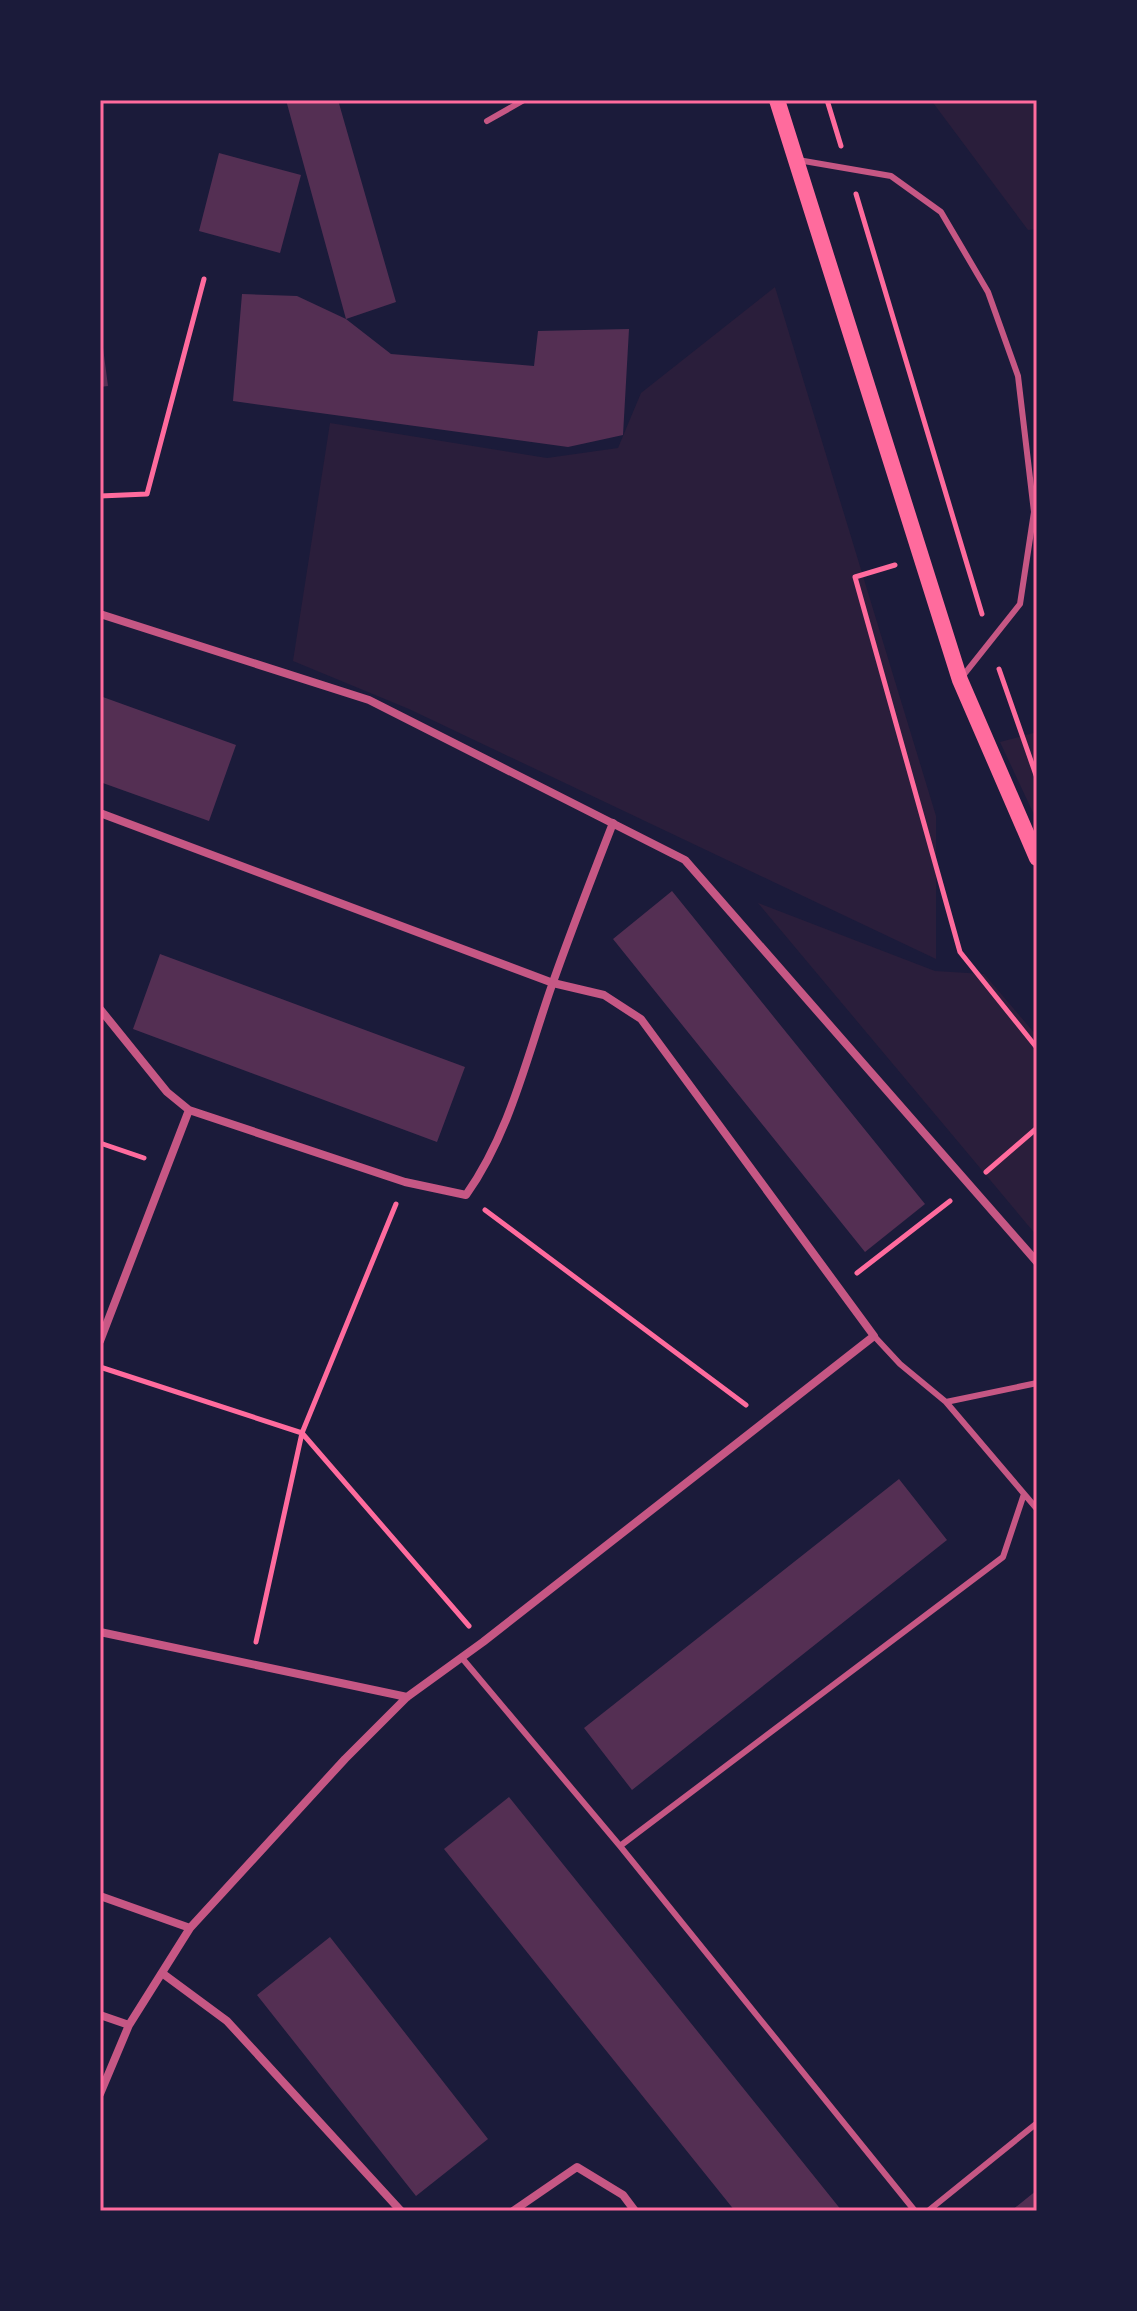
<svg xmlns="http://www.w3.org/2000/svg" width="1137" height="2311" viewBox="0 0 1137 2311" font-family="'Golos Text',sans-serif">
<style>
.green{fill:#2a1e3b}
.building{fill:#542f53}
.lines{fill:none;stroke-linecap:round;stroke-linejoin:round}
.path{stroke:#ff6b9d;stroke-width:5}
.service{stroke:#c65784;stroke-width:6}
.minor{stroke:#c65784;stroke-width:8}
.secondary{stroke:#ff6b9d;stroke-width:16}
.neatline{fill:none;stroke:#ff6b9d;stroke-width:3}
</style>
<rect width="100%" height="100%" fill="#1b1b3a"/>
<!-- green -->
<path class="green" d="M931,100H1037V229L1028,230Z
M775,287L936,816V959L409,709L293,661L330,423L547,458L618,448L641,393Z
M1037,732V821L1000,742Z
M758,903L935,971L984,974L1037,1036V1236Z"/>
<!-- building -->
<path class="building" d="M286,100H338L396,302L346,319Z
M219,153L301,175L280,253L199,231Z
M242,294L297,296L346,319L391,354L534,366L538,331L629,329L623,435L568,447L233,401Z
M102,340L108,386L100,387V341Z
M100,696L236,745L209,821L100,782Z
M672,891L925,1204L865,1252L613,939Z
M160,954L465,1067L437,1142L133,1029Z
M899,1479L947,1540L632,1790L584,1728Z
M509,1797L842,2211H735L444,1849Z
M330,1937L488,2139L416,2196L257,1995Z
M1037,2190V2211H1011Z"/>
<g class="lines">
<!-- path -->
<path class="path" d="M827,100L841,146
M856,194L982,614
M100,496L147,494L204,279
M895,565L855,577L960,952L1037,1048
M999,669L1037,778
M100,1143L144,1158
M986,1172L1037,1128
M485,1210L746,1405
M857,1273L950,1201
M100,1367L302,1433L469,1626
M256,1642L302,1433L396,1204"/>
<!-- service -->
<path class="service" d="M487,121L524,100
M798,160L891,176L941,212L988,292L1018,376L1034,512L1020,604L962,677
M874,1336L900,1364L946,1402L1037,1383
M946,1402L1037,1509
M462,1658L620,1846L915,2211
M620,1846L1003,1557L1024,1494
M928,2211L1037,2123"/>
<!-- minor -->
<path class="minor" d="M100,614L369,700L685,860L1037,1262
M100,813L553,983L604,995L641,1019L874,1336L483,1642L407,1697L345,1759L190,1928L129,2025L100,2094
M100,1009L167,1092L189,1110L405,1182L466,1195C510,1133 527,1056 552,985C571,931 592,877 613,823
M100,1341L189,1110
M100,1632L407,1697
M100,1896L190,1928
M162,1973L227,2021L401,2211
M100,2015L129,2025
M513,2211L577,2167L623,2195L635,2211"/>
<!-- secondary -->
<path class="secondary" d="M777,100L960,680L1037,858"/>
</g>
<!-- border -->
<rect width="1137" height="2311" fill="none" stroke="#1b1b3a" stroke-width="204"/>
<rect x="102" y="102" width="933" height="2107" class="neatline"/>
</svg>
